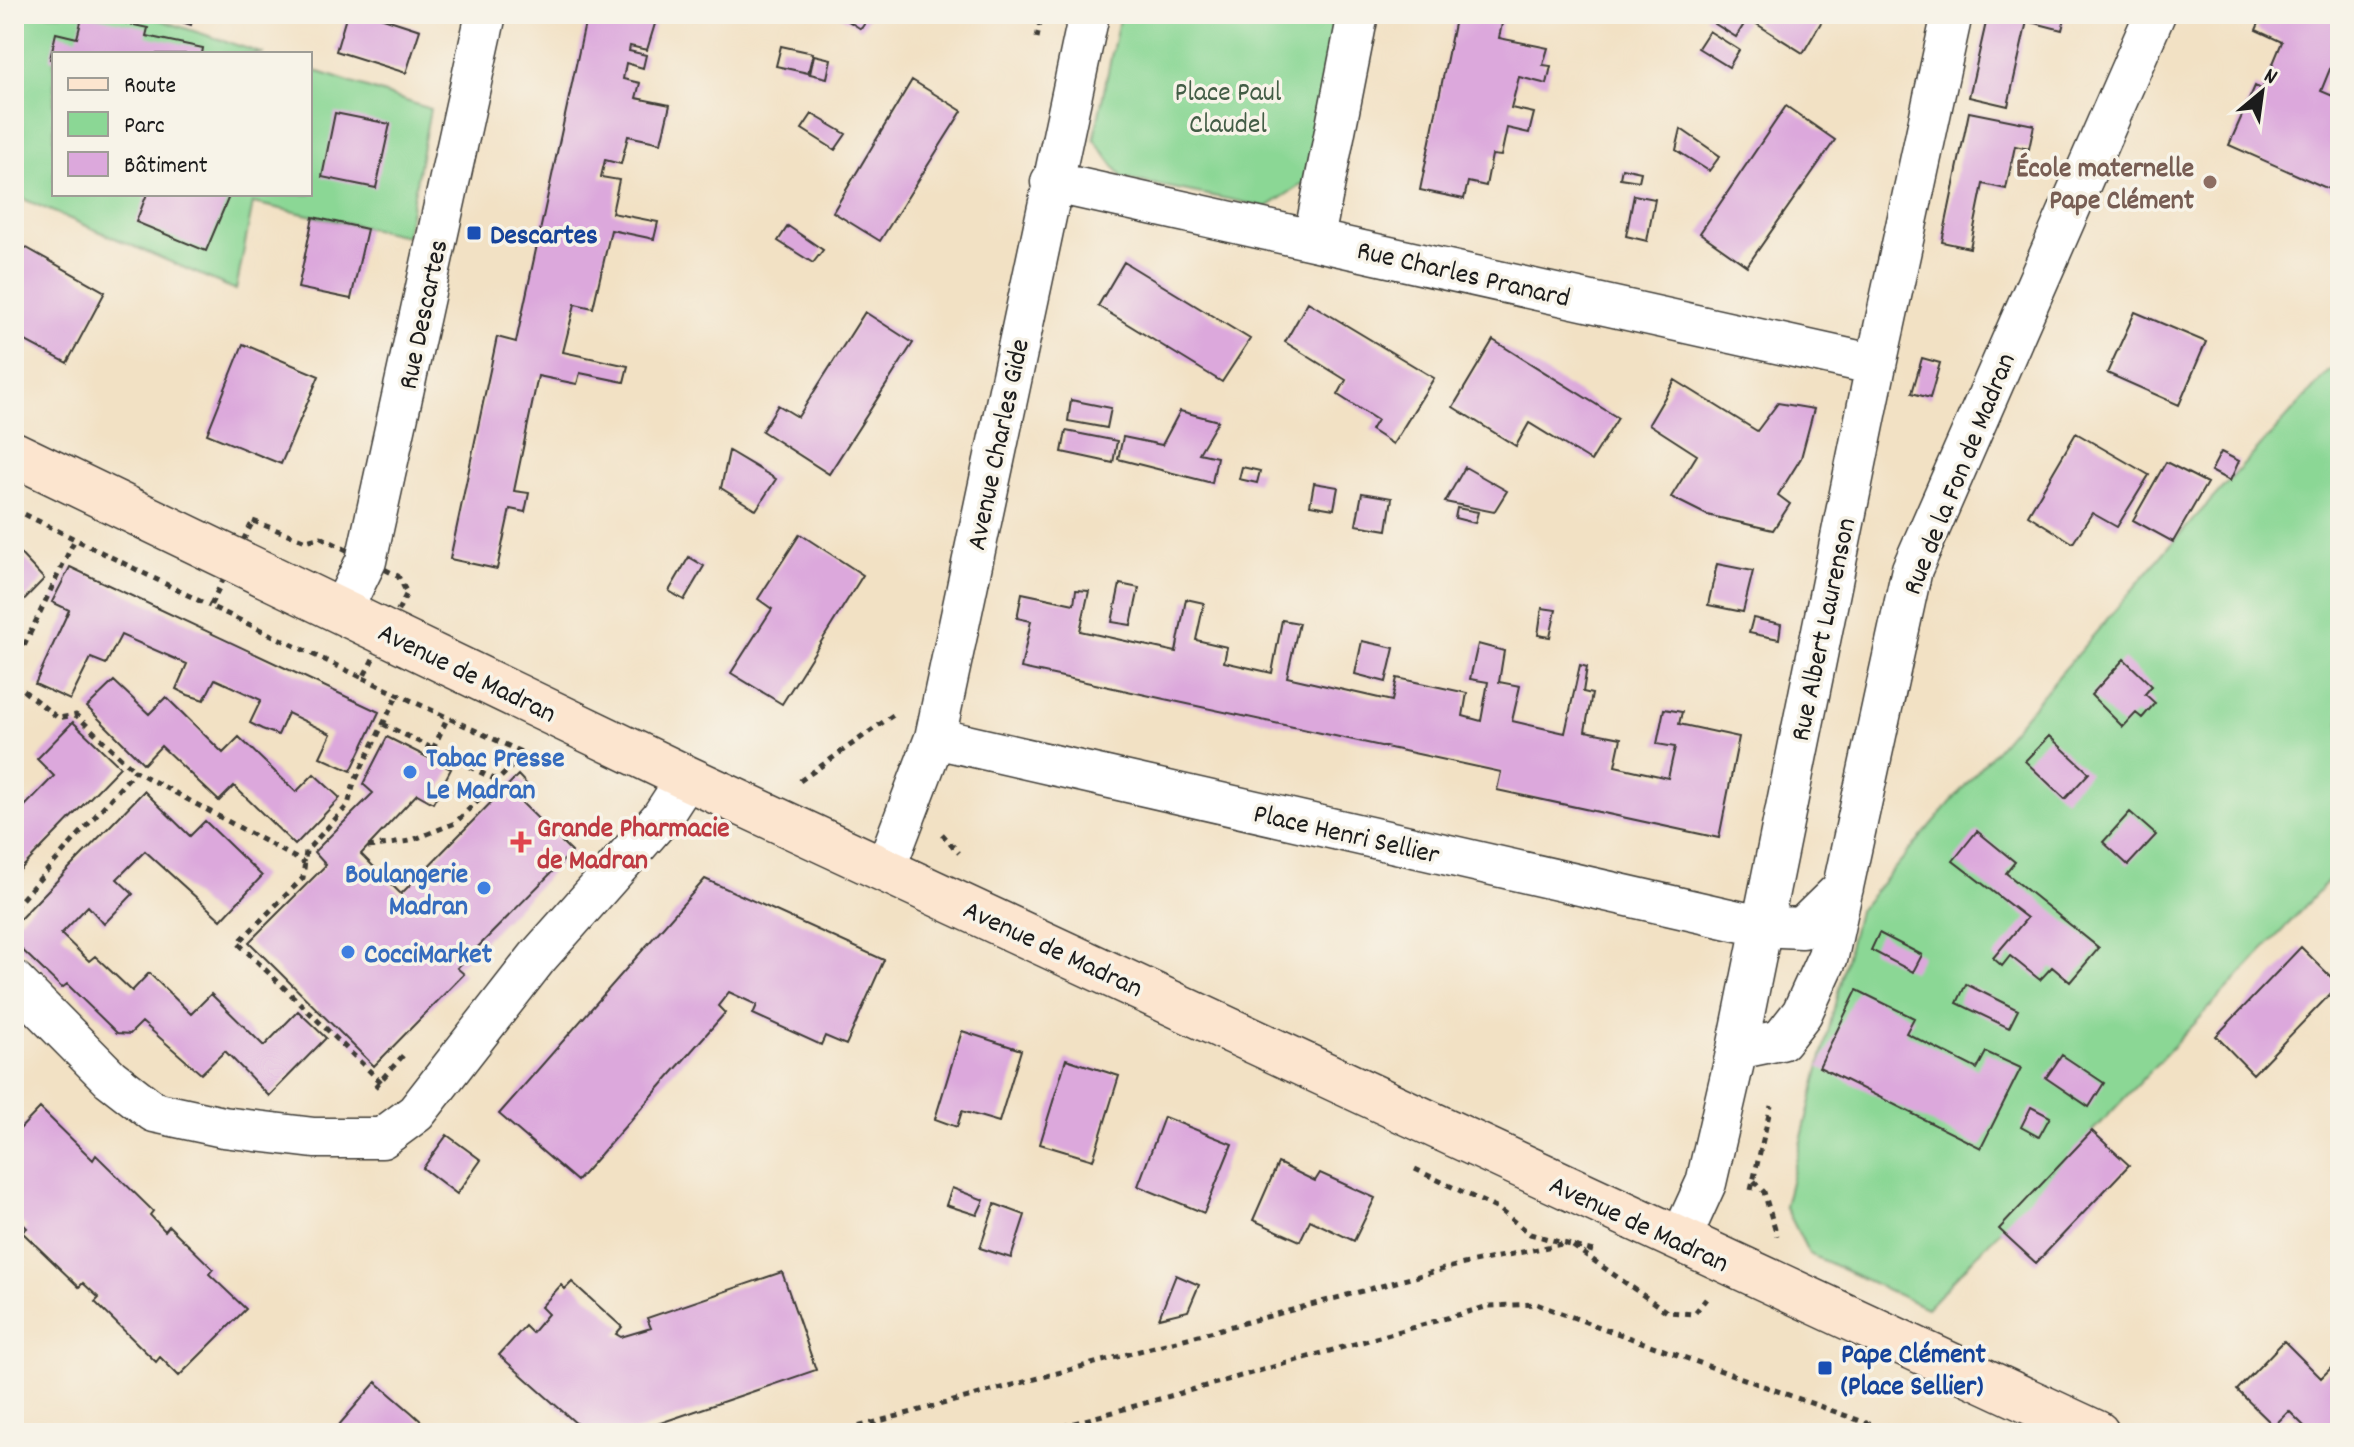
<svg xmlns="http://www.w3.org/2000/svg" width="2354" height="1447" viewBox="0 0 2354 1447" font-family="Dekko,sans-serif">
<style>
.green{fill:#8bd795;stroke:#547a58;stroke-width:2}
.building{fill:#dca8dc}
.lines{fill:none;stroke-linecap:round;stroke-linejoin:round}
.street-casing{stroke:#3c3a35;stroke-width:43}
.secondary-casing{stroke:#3c3a35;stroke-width:47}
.path{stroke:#3c3a35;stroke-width:5;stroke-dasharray:6 6;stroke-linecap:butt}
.street{stroke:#fff;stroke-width:40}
.secondary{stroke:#fce5cf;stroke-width:44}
.education-dot{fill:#8d6e63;stroke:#f7f3e8;stroke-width:3}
.transit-dot{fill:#1a4fb4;stroke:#f7f3e8;stroke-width:3}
.shop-dot{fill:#3f7fe0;stroke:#f7f3e8;stroke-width:3}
.health-dot{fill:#e0444e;stroke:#f7f3e8;stroke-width:3}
.labels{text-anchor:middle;stroke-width:7;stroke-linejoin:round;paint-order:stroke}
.park-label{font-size:28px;fill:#435d46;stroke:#f7f3e8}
.education-label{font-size:28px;font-weight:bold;fill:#785e54;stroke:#f7f3e8;text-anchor:end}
.transit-label{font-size:28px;font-weight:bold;fill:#164399;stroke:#f7f3e8;text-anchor:start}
.street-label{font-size:28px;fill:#1c1c1c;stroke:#f7f3e8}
.shop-label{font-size:28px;font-weight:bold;fill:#366cbe;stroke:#f7f3e8;text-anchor:start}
.health-label{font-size:28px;font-weight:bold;fill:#be3a42;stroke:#f7f3e8;text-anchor:start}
</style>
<rect width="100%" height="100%" fill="#f7f3e8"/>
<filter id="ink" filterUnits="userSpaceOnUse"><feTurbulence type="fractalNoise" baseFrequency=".0125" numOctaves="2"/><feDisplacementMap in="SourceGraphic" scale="16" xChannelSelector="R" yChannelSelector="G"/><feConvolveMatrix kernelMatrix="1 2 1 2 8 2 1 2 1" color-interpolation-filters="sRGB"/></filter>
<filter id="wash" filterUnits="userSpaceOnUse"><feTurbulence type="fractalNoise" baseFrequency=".006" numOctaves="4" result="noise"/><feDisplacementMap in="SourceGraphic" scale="32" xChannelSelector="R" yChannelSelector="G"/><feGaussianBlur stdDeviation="1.8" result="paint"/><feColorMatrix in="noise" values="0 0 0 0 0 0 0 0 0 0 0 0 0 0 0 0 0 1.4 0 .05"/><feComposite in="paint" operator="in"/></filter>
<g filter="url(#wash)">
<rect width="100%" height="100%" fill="#f2e1c4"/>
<!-- green -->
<path class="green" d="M14,14H142L264,54H54V194H310V69L430,109L406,236L253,203L236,290L14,195Z
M1120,14H1340L1304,183L1267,207L1123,178L1094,139Z
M2330,370L2340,376V869L1927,1308L1809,1254L1785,1206L1858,911L2173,542Z"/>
<g id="blocks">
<!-- building -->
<path class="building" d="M83,14L148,28L146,36L203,48L202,54H54V60L50,59L56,33L77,38Z
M158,14H194L191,25Z
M347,14H371L420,30L406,73L336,51Z
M587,14H658L647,50L630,46L629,51L646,55L643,68L626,63L623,79L640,83L636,98L670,105L661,143L628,136L621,164L605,160L601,177L619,180L612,213L658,222L654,239L611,230L593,308L575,304L563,352L628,366L624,382L580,373L577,384L538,376L514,491L529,493L525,512L510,509L497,569L450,559L497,337L516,342Z
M837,14H868L870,15L861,29Z
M1456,14H1504L1499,38L1548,48L1543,65L1551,66L1547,84L1519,77L1511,108L1534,113L1529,133L1507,128L1501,156L1492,155L1486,186L1468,182L1464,199L1420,190Z
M1706,14H1735L1746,21L1736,37L1704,17Z
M1760,14H1826L1803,53L1755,23Z
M1988,14H2066L2062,30L2027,21L2008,106L1969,97Z
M2263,14H2340V67L2332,64L2321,91L2340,99V194L2229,145L2255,86L2262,90L2282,42L2256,30Z
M1709,31L1739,50L1729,67L1698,48Z
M781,46L813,53L808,73L776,66Z
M814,55L831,59L827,78L810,74Z
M912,80L962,111L880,241L833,212Z
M1786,106L1835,140L1747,266L1700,233Z
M1969,112L2034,125L2029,149L2015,146L2006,189L1983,184L1970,248L1942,242Z
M335,113L390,124L376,188L322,177Z
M812,114L846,134L835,150L802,129Z
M1681,129L1720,156L1709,171L1676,150Z
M1622,168L1641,172L1639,181L1620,178Z
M147,194H230L206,251L136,222Z
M1634,195L1655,199L1647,241L1626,236Z
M313,217L367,229L351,299L298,288Z
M788,226L823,250L813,263L778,241Z
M18,243L105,292L67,363L14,335V250Z
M1124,262L1250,339L1222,382L1098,306Z
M1308,302L1434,378L1393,444L1371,430L1377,420L1338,395L1346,380L1285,342Z
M865,312L913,343L829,474L762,431L778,405L798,417Z
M2135,312L2206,342L2179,405L2107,373Z
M1493,340L1618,418L1591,461L1529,423L1516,446L1453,407Z
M243,344L319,376L281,464L207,434Z
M1922,358L1940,363L1930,398L1912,393Z
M1675,380L1757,431L1778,403L1814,409L1801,458L1778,495L1790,504L1773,530L1707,515L1671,497L1697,455L1649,424Z
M1071,400L1111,408L1107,428L1068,421Z
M1180,411L1218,421L1199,453L1217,457L1212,483L1118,459L1123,437L1162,445Z
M1066,431L1117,441L1113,463L1062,452Z
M2076,433L2149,475L2117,527L2092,513L2073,543L2028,515Z
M729,451L776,479L756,510L721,488Z
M2221,452L2239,461L2230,481L2211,471Z
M2166,462L2207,483L2173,542L2133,520Z
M1242,467L1260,471L1257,483L1239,479Z
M1465,467L1507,491L1494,512L1445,502Z
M1314,483L1338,487L1334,509L1310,505Z
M1362,493L1392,498L1387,530L1356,525Z
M1457,508L1478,512L1475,523L1455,518Z
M800,534L863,575L782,704L731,673L772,609L758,599Z
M14,547L44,579L14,610Z
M689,557L704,566L684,600L669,591Z
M1717,564L1753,571L1743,612L1708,605Z
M70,567L379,712L351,771L320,757L331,734L288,713L278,735L262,729L250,723L261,700L215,679L204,700L188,695L176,689L187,664L121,635L106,664L91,658L70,700L35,684L69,610L52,602Z
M1120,584L1139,588L1131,625L1112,622Z
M1076,590L1089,591L1080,631L1176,652L1186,599L1204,603L1196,640L1227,647L1224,662L1272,673L1282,620L1299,623L1287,677L1392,701L1397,678L1467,693L1463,716L1481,721L1488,682L1470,679L1478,644L1504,651L1499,682L1520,686L1512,721L1565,733L1580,665L1587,667L1583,692L1592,694L1585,731L1621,738L1615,766L1668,778L1675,747L1657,744L1664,709L1682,712L1679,724L1739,737L1719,838L1497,790L1501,772L1021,668L1031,621L1017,618L1022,593L1074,604Z
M1542,608L1556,610L1550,637L1538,635Z
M1753,618L1781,624L1779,639L1749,633Z
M1362,641L1394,648L1386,682L1355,674Z
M2124,659L2152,686L2145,694L2155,703L2142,718L2136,713L2123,727L2091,695Z
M114,681L149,714L166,697L223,753L239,737L296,792L314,774L340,798L295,845L234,786L219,801L161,746L144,764L87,707Z
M73,722L120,767L14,876V803L21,810L54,776L37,759Z
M2049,736L2089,773L2065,799L2025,761Z
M387,737L451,769L433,803L417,794L361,854L401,894L518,775L531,789L520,801L572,852L457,968L464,974L374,1066L249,942L326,865L314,852L373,793L363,784Z
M144,791L190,836L205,821L262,876L221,920L145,851L117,879L133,894L104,924L88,906L61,934L89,961L95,956L132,991L149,973L191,1014L211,994L264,1046L298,1011L326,1038L269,1096L225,1051L201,1074L142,1022L130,1034L117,1033L67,984L62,988L14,942V925Z
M2130,812L2156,835L2128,865L2103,842Z
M1977,831L2015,862L2006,873L2099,948L2070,982L2052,967L2040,980L2010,956L2002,966L1993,958L2027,918L1953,861Z
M705,879L884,960L846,1045L825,1036L821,1045L753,1014L757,1005L729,992L718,1006L725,1013L577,1181L499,1114Z
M1879,933L1922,955L1913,972L1871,950Z
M2301,947L2339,985L2253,1074L2216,1036Z
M1966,984L2018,1010L2009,1028L1957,1003Z
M1857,990L1914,1018L1906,1033L1977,1069L1986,1052L2021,1068L1981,1148L1819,1067Z
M962,1031L1021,1050L999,1122L962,1111L957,1127L935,1119Z
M2062,1055L2104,1083L2089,1107L2046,1078Z
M1066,1059L1119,1076L1093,1160L1040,1144Z
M2031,1107L2050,1117L2039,1137L2021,1127Z
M40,1108L93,1160L96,1155L153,1211L150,1215L165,1231L169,1226L213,1269L209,1274L246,1309L179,1376L160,1357L156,1362L95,1302L99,1298L83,1283L79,1287L22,1232L27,1228L14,1215V1135Z
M1164,1117L1232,1144L1204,1213L1138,1186Z
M2092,1131L2129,1165L2036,1263L1999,1229Z
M447,1135L481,1160L457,1194L423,1168Z
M1278,1163L1315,1181L1320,1173L1375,1198L1354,1241L1310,1220L1300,1241L1253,1220Z
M952,1188L984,1200L977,1215L946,1205Z
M995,1204L1025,1215L1011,1258L980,1248Z
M782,1272L816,1370L631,1433H587L499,1355L525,1326L532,1333L548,1314L541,1307L561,1285L565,1289L572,1282L593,1301L622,1327L616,1334L621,1337L651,1328L647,1318Z
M1176,1275L1199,1285L1188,1311L1159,1318Z
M2284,1341L2321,1378L2336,1363L2340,1366V1433H2311L2289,1411L2274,1426L2237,1390Z
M376,1382L412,1413L434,1433H332Z"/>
</g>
</g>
<g filter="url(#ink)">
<use href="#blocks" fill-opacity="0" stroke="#3c3a35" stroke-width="2"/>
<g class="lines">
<!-- street casing -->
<g class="street-casing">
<path id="street" d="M1051,182L1876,365
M1314,238L1358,14
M342,610L366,561L486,14
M935,738L1760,926L1802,928L1843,888
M885,869L935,738L1089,14
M14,981L110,1078L154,1112L223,1127L314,1138H382L416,1113L537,958L661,818L687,778
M1737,1049L1781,1040L1802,1013L1828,956L1912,569L2155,14
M1680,1240L1706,1183L1737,1049L1876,365L1952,14"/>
</g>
<!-- secondary casing -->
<g class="secondary-casing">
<path id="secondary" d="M14,454L687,778L2097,1433"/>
</g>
<!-- path -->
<path class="path" d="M1037,38L1042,14
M14,509L210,606
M253,521L306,541L321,537L398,576L407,593L363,678L210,606Z
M14,667L75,539
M363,678L532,757
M14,683L58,718L76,715L135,771
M383,724L498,781
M433,749L448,717
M800,781L896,713
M942,834L959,853
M368,847L410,841L455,823L525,753
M14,908L135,771L305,863
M381,1082L238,943L303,878L306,851L348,805L354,783L398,694
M375,1087L406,1052
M1415,1169L1498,1209L1530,1234L1593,1251
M1754,1181L1764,1192L1777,1236
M1751,1190L1771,1106
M1573,1246L1667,1312L1694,1314L1706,1299
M849,1433L857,1427L1459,1265L1567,1243
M1039,1433L1489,1306L1536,1304L1894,1433"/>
<!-- street -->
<use href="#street" class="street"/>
<!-- secondary -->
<use href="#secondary" class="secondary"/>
</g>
</g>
<!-- markers -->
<circle class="education-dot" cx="2210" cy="182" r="8"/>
<g class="transit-dot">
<rect x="466" y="225" width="16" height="16" rx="4"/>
<rect x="1817" y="1360" width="16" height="16" rx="4"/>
</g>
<g class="shop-dot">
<circle cx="410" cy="772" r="8"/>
<circle cx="484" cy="888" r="8"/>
<circle cx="348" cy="952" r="8"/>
</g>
<path class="health-dot" d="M517 830h8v8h8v8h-8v8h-8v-8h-8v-8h8z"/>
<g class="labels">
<!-- park labels -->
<g class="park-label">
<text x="1228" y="100">Place Paul<tspan x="1228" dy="32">Claudel</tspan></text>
</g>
<!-- education labels -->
<g class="education-label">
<text x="2194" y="176">École maternelle<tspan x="2194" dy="32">Pape Clément</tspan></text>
</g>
<!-- transit labels -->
<g class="transit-label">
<text x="490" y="243">Descartes</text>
<text x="1841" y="1362">Pape Clément<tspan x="1841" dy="32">(Place Sellier)</tspan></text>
</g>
<!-- street labels -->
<g class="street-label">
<text transform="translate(1464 272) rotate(13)" y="10">Rue Charles Pranard</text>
<text transform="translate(421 314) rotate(-78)" y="10">Rue Descartes</text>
<text transform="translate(996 444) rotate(-78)" y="10">Avenue Charles Gide</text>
<text transform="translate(1957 473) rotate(-68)" y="10">Rue de la Fon de Madran</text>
<text transform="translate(1821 629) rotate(-78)" y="10">Rue Albert Laurenson</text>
<text transform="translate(468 671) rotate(26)" y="10">Avenue de Madran</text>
<text transform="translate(1347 832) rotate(13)" y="10">Place Henri Sellier</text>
<text transform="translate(1054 947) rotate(25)" y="10">Avenue de Madran</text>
<text transform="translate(1640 1222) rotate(25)" y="10">Avenue de Madran</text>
</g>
<!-- shop labels -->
<g class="shop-label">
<text x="426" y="766">Tabac Presse<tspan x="426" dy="32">Le Madran</tspan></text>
<text x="468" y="882" text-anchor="end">Boulangerie<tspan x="468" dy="32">Madran</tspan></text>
<text x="364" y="962">CocciMarket</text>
</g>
<!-- health labels -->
<g class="health-label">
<text x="537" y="836">Grande Pharmacie<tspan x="537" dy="32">de Madran</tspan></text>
</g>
</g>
<!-- margin -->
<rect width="2354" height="1447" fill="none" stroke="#f7f3e8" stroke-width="48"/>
<!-- legend -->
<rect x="52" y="52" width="260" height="144" fill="#f7f3e8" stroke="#9f9d96" stroke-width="2"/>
<rect x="68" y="78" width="40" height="12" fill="#fce5cf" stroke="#9f9d96" stroke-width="2"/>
<text x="124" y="92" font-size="24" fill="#1c1c1c">Route</text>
<rect x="68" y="112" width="40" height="24" fill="#8bd795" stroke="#9f9d96" stroke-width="2"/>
<text x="124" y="132" font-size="24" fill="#1c1c1c">Parc</text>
<rect x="68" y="152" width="40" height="24" fill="#dca8dc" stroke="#9f9d96" stroke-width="2"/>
<text x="124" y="172" font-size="24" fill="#1c1c1c">Bâtiment</text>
<!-- north arrow -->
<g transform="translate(2262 92) rotate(29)" stroke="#f7f3e8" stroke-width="6" paint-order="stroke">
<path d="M0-6L14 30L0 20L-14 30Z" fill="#1c1c1c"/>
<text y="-12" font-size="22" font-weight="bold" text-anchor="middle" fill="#1c1c1c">N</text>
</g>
</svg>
